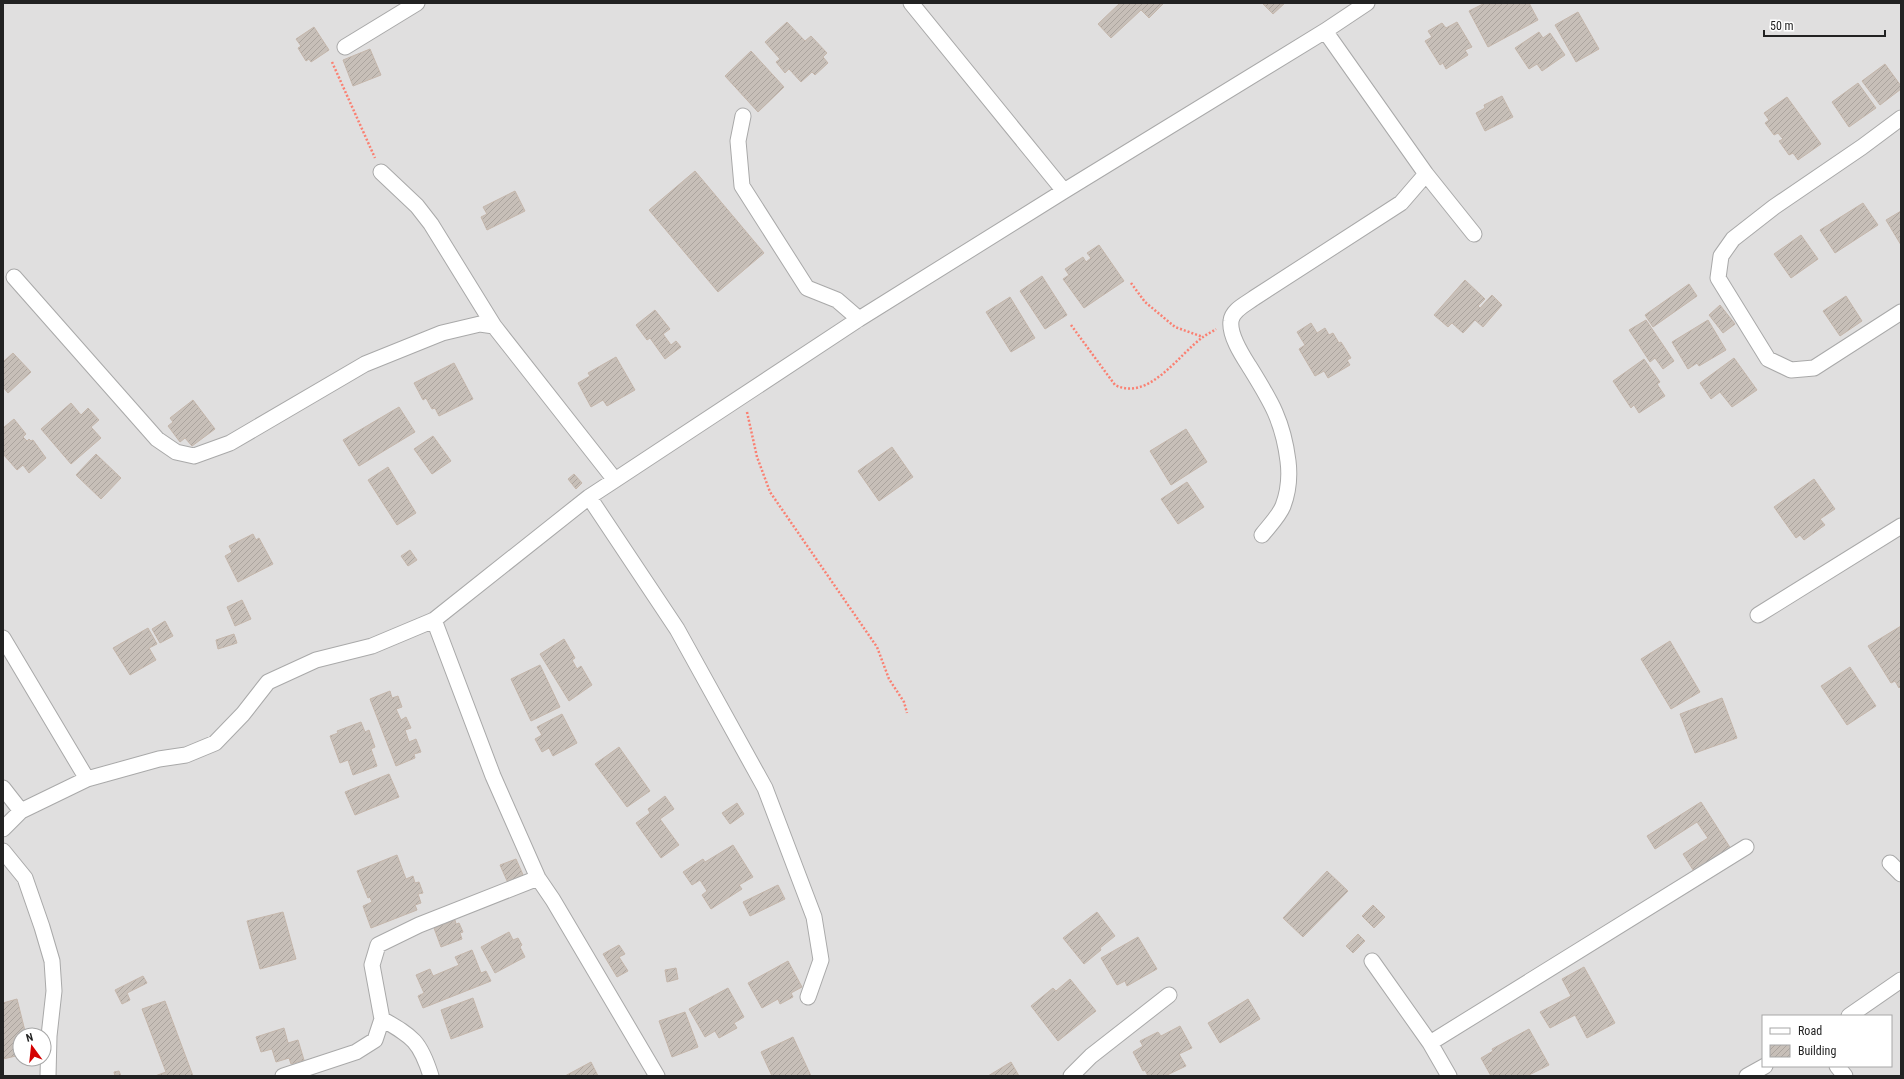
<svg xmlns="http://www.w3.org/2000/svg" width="1904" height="1079" viewBox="0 0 1904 1079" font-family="'Roboto Condensed',sans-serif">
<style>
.residential{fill:#e0dfdf;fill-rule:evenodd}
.building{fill:url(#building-hatch);stroke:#c4b6ab}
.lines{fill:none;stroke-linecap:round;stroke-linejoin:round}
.minor-casing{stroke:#a9a9a9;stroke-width:17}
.path{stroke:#fa8072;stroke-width:2.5;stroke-dasharray:2 2;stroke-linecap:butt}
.minor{stroke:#fff;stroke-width:15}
</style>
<defs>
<pattern id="building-hatch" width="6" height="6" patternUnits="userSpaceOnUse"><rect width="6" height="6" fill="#c7bfb8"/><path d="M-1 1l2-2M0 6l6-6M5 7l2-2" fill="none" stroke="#aba49e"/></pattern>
</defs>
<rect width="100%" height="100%" fill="#f2efe9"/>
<!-- residential -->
<path class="residential" d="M3,3H1901V1076H3ZM1763,1016H1891V1066H1763ZM20,1035H44V1059H20Z"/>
<!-- building -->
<path class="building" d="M1120,3H1162L1163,4L1149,18L1141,10L1111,38L1098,24Z
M1262,3H1285L1273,14Z
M1485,3H1529L1538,20L1488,47L1469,11Z
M1578,12L1599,49L1576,62L1555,25Z
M787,22L805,41L811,36L827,53L823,57L828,63L815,75L812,72L801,82L789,69L785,73L776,62L780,59L765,42Z
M1457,22L1472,47L1465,50L1468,55L1446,69L1443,63L1440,65L1425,41L1432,37L1428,31L1442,23L1446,28Z
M314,27L329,50L311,62L309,59L306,61L298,48L301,46L296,39Z
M1539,32L1543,38L1550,33L1565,55L1542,71L1537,64L1529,69L1515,48Z
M370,49L381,75L353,86L343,60Z
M751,51L784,87L758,112L725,76Z
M1885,64L1901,86V89L1880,105L1862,81Z
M1858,83L1876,108L1849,127L1832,102Z
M1502,96L1513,117L1485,131L1476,113L1485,108L1484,105Z
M1787,97L1821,144L1798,160L1793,153L1789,155L1779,141L1783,139L1778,133L1774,135L1765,123L1769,120L1764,113Z
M695,171L764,253L718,292L649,210Z
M515,191L525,211L487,230L481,217L487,214L483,207Z
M1863,203L1878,225L1835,253L1820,230Z
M1901,211V245L1886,220Z
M1801,235L1818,259L1791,278L1774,254Z
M1099,245L1124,281L1084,308L1063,279L1069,275L1065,269L1083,257L1086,262L1091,258L1087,253Z
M1042,276L1067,315L1045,329L1020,291Z
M1465,280L1485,299L1478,306L1480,308L1492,295L1502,305L1483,327L1475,320L1463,333L1452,323L1448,327L1434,315Z
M1689,284L1697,296L1653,327L1645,315Z
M1846,296L1862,321L1840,336L1823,311Z
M1010,297L1035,338L1011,352L986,312Z
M1720,305L1735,324L1723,333L1709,315Z
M655,310L670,329L663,334L671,345L676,341L681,347L665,359L650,338L647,340L636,325Z
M1646,320L1674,361L1663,369L1655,358L1650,362L1629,330Z
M1708,320L1726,350L1699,366L1697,363L1688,369L1672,342Z
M1311,323L1317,333L1325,328L1329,335L1333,333L1339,343L1341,342L1351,358L1347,360L1350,365L1328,378L1324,371L1315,376L1299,349L1305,345L1297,332Z
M13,353L31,372L8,393L3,387V362Z
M616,357L635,390L607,406L603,400L591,407L578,383L590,376L588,373Z
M1734,358L1757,390L1732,407L1720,392L1711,399L1700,383Z
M1644,359L1660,382L1657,384L1665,396L1639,413L1634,405L1631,408L1613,381Z
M454,363L473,399L439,416L435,408L432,409L426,398L423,400L414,383Z
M193,400L215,429L192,446L185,438L180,442L168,426L173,422L170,418Z
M71,403L81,415L88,408L99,420L91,427L101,438L71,464L41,429Z
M399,407L415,432L359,466L343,440Z
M14,419L26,434L23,437L27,441L29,439L31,441L33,440L46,458L29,473L23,465L17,470L3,454V428Z
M1186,429L1207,462L1171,485L1150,451Z
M433,436L451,461L432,474L414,449Z
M892,447L913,477L879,501L858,471Z
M96,454L121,478L101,499L76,475Z
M388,467L416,513L397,525L368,480Z
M574,474L582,483L576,489L568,479Z
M1814,479L1835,509L1820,519L1825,525L1804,540L1800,535L1796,538L1774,507Z
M1187,482L1204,507L1178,524L1161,499Z
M253,534L256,540L259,538L273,564L238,582L225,556L232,552L229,546Z
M410,550L417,560L408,566L401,556Z
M242,600L251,619L235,626L227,607Z
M165,621L173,636L160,643L152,629Z
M1901,626V686L1899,688L1895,681L1891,683L1868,646Z
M148,628L157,644L149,648L156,660L130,675L113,648Z
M234,634L237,643L218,649L216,640Z
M564,639L575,658L572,660L577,669L581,666L592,685L569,701L540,654Z
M1670,641L1700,692L1671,709L1641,659Z
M540,665L560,707L531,721L511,679Z
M1850,667L1876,706L1847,725L1821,686Z
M390,691L392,698L398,696L402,707L396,709L401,720L406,717L411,728L405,730L409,742L416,739L421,752L414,754L415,758L396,766L370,699Z
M1722,698L1737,738L1695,753L1680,714Z
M562,714L577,743L553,756L549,748L542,752L535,739L542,735L537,727Z
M361,722L365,732L369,730L375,747L371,749L377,766L353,775L348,760L340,763L330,736L338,733L337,731Z
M619,747L650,791L627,807L595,764Z
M389,774L399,797L355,815L345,792Z
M665,796L674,809L660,819L679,845L661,858L636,823L650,813L648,809Z
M1701,802L1731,849L1695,873L1683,854L1708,838L1697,822L1655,849L1647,836Z
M737,803L744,814L730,824L722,813Z
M733,845L753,877L739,885L742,889L711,909L702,895L707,891L700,880L692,885L683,872L703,859L705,862Z
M397,855L406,879L413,876L415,883L419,882L423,893L418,894L421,903L415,905L417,910L371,928L363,906L372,902L370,897L368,898L357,871Z
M516,859L524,877L508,883L500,865Z
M1327,871L1348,891L1303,937L1283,918Z
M778,885L785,899L750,916L743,902Z
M1373,905L1385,917L1374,928L1362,916Z
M283,912L296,959L260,969L247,921Z
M1097,912L1115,936L1100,948L1101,950L1084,964L1063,938Z
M455,920L456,924L459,923L463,932L460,933L462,939L441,947L434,928Z
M509,932L513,940L518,938L522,945L520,947L525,957L495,973L481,947Z
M1358,934L1365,941L1353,953L1346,946Z
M1138,937L1157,969L1127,986L1125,981L1117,985L1101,958Z
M619,945L625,954L619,957L628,971L617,977L603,954Z
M472,950L481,973L486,971L491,981L423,1008L418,996L424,993L416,975L430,969L433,976L459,965L455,957Z
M788,961L802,987L791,993L793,997L780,1004L778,999L762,1008L748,983Z
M1584,967L1615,1023L1587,1038L1575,1015L1550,1028L1540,1012L1571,996L1562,979Z
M676,968L678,979L667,982L665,970Z
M143,976L147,983L127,993L130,1000L122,1004L115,990Z
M1070,979L1096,1011L1058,1041L1031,1006L1053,988L1056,991Z
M728,988L744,1017L734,1023L737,1028L719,1038L715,1031L705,1037L689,1009Z
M473,998L483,1027L451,1039L441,1010Z
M17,999L26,1035H20V1055L3,1059V1003Z
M1248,999L1260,1019L1220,1043L1208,1023Z
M165,1001L193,1076H155L166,1072L142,1009Z
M685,1012L698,1047L672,1057L659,1021Z
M1180,1026L1192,1048L1179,1054L1186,1066L1165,1076H1148L1145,1070L1143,1071L1133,1052L1143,1046L1140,1041L1158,1032L1161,1036Z
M284,1028L288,1043L298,1040L304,1060L291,1064L289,1058L276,1062L272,1049L261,1052L256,1037Z
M1529,1029L1549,1065L1527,1076H1491L1481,1058L1493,1051L1492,1049Z
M793,1037L811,1076H772L761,1052Z
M591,1062L598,1076H565Z
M1011,1062L1019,1076H988Z
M119,1071L121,1076H115L114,1072Z"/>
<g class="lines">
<!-- minor casing -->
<g class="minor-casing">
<path id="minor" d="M911,3L1064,191
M1325,31L1426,174L1474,234
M345,47L417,3
M743,116L738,141L742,186L807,288L837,300L859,319
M1901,118L1862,147L1774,207L1733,239L1721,256L1718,278L1768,359L1791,370L1814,368L1901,312
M381,172L417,206L431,224L494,326
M14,277L157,439L176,452L194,456L230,443L365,364L442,333L480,324L494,326L615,480
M589,497L677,629L765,788L814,917L821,960L808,997
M1262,535C1269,526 1279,516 1283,506C1289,490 1290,477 1288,461C1283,420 1270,400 1249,366C1242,355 1229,335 1231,321C1232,310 1246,304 1254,298L1401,203L1426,174
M1758,615L1901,526
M3,638L87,779
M3,788L21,811
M3,829L21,811L87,779L159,759L186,755L215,743L243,714L268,682L316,660L372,646L434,620
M3,851L25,878L42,927L52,961L54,991L49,1036L48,1076
M1890,863L1901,874
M1372,961L1430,1043L1449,1076
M1849,1016L1901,980
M382,1019C413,1037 420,1041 431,1076
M1430,1043L1746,847
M1837,1066L1845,1076
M283,1076L356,1052L375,1040L382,1019L372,965L378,945L419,925L538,878
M657,1076L553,900L538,878L493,776L434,620L589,497L615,480L859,319L1064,191L1325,31L1367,3
M1071,1076L1091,1056L1169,995
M1747,1076L1765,1066"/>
</g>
<!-- path -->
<path class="path" d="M332,62L375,158
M1131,283L1145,302L1175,327L1203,337
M1071,325L1115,385C1149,402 1179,354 1203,337C1207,334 1212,332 1216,329
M747,412L757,457L770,492L877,647L889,679L904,702L907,713"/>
<!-- minor -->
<use href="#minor" class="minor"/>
</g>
<!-- border -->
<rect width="1904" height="1079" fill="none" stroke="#222222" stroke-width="8"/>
<!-- legend -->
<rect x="1762" y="1015" width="130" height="52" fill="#ffffff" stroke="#a7a7a7"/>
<rect x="1770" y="1028" width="20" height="6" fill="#ffffff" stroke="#a7a7a7"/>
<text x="1798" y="1035" font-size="12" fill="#222222">Road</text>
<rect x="1770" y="1045" width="20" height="12" fill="url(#building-hatch)" stroke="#a7a7a7"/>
<text x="1798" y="1055" font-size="12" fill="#222222">Building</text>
<!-- north arrow -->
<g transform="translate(32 1047) rotate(345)"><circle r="19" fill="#ffffff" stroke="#a7a7a7"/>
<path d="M0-3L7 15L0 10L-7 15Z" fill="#d40000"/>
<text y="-6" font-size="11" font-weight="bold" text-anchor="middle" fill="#222222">N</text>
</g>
<!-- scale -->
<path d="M1764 30v6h121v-6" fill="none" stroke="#222222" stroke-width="2"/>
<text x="1770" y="30" font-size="12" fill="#222222" stroke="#ffffff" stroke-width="3" paint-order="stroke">50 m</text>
</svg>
